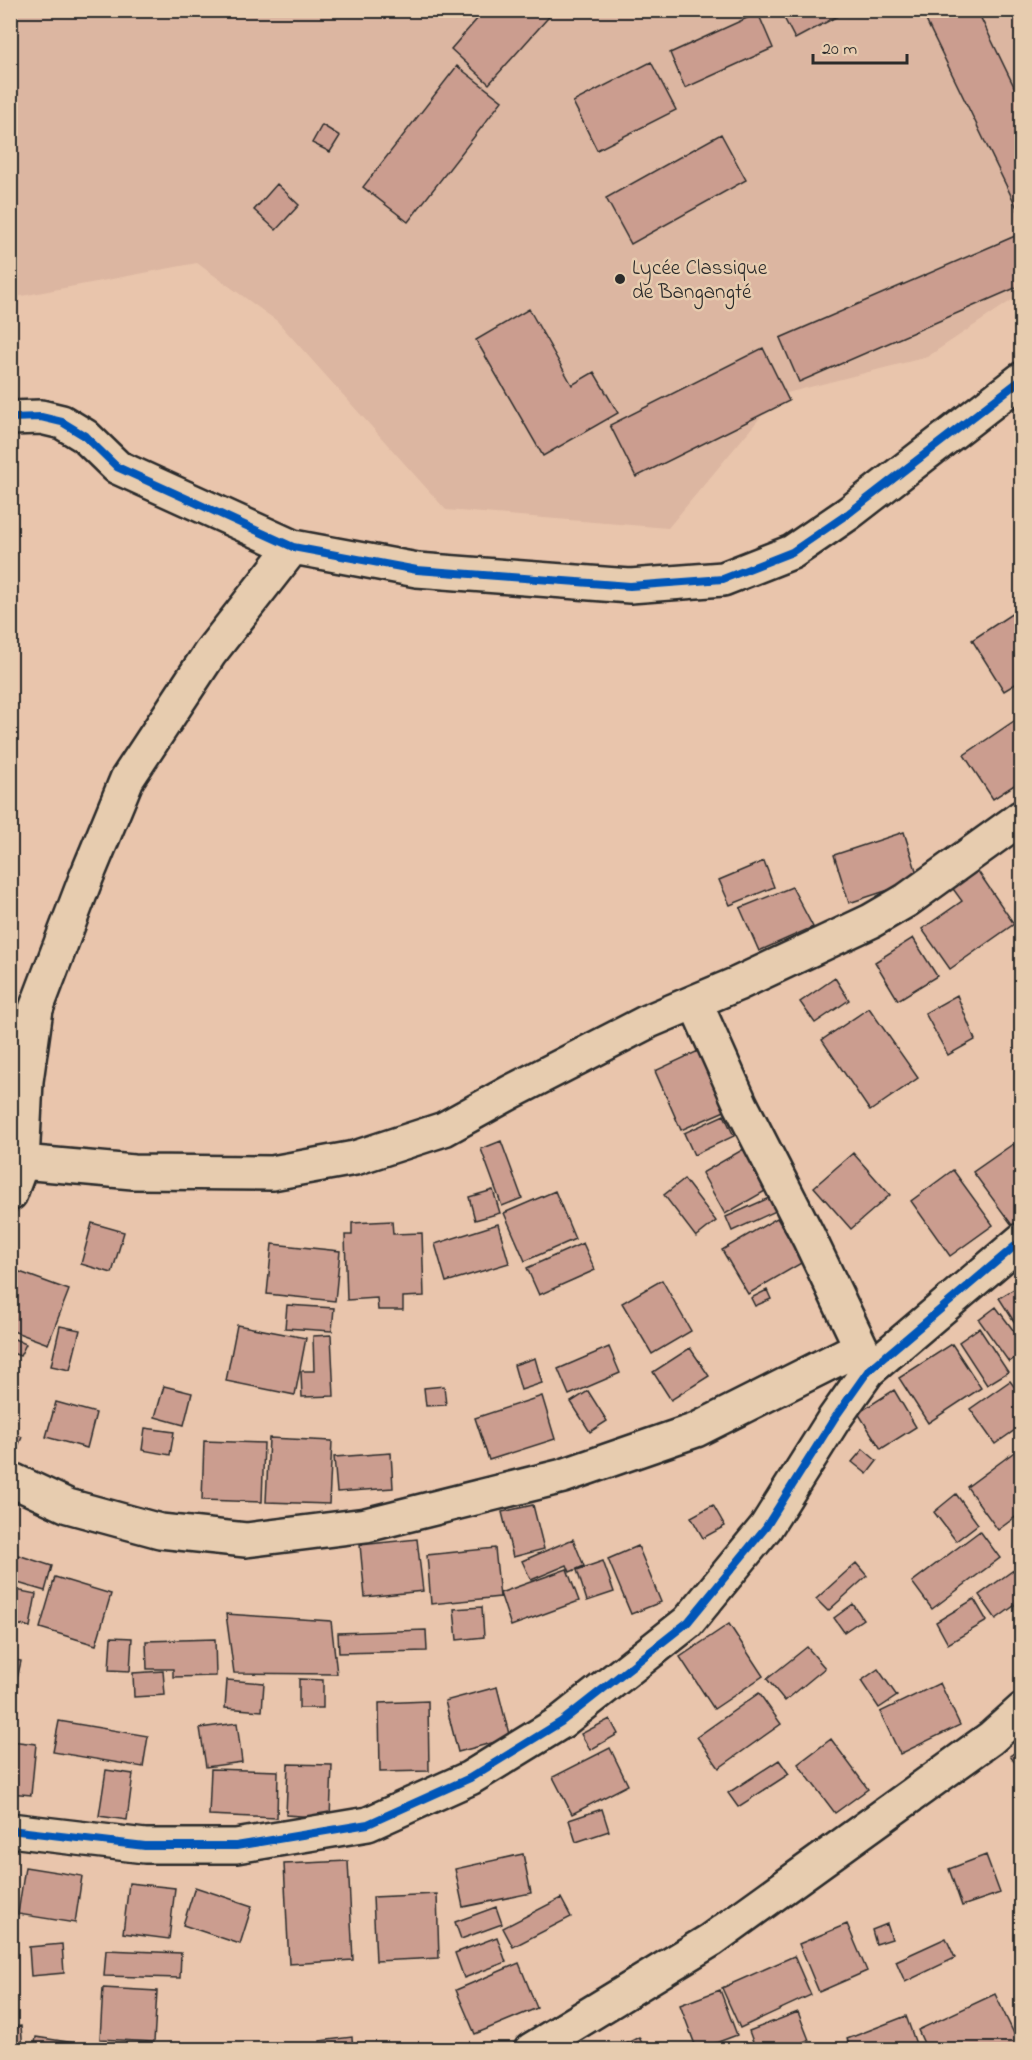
<svg xmlns="http://www.w3.org/2000/svg" width="1032" height="2060" viewBox="0 0 1032 2060" font-family="'Indie Flower',sans-serif">
<style>
.built{fill:#dcb6a1}
.building{fill:#cb9d8f;stroke:#2b2b2b;stroke-width:1.5}
.lines{fill:none;stroke-linecap:round;stroke-linejoin:round}
.minor-casing{stroke:#2b2b2b;stroke-width:38}
.minor{stroke:#e7ccaf;stroke-width:33}
.cycleway-casing{stroke:#e7ccaf;stroke-width:11}
.cycleway{stroke:#0057b8;stroke-width:8}
.poi-dot{fill:#2b2b2b;stroke:#e7ccaf;stroke-width:2}
.labels{text-anchor:middle;stroke-width:5;stroke-linejoin:round;paint-order:stroke}
.poi-label{font-size:21px;fill:#2b2b2b;stroke:#e7ccaf;text-anchor:start}
</style>
<rect width="100%" height="100%" fill="#e9c5ac"/>
<filter id="ink" filterUnits="userSpaceOnUse"><feTurbulence type="fractalNoise" baseFrequency=".0167" numOctaves="2"/><feDisplacementMap in="SourceGraphic" scale="12" xChannelSelector="R" yChannelSelector="G"/><feConvolveMatrix kernelMatrix="1 2 1 2 8 2 1 2 1" color-interpolation-filters="sRGB"/></filter>
<g filter="url(#ink)">
<!-- built -->
<path class="built" d="M11,11H1021V294L927,357L779,395L668,528L446,510L277,321L197,263L11,298Z"/>
<!-- building -->
<path class="building" d="M485,10H555L489,84L451,49Z
M780,10H849L795,39Z
M921,10H977L1022,103V213L1020,214Z
M758,13L773,48L685,88L670,53Z
M651,62L676,110L597,150L573,102Z
M457,66L502,101L408,222L363,187Z
M322,125L340,136L330,152L312,143Z
M721,134L746,180L631,244L606,198Z
M277,184L299,205L276,230L254,210Z
M1022,233V285L799,382L780,338Z
M529,309L572,385L594,372L618,413L543,456L476,340Z
M763,348L789,401L636,477L610,425Z
M1019,609L1022,612V680L1004,691L972,640Z
M1017,719L1022,726V780L993,799L964,755Z
M904,832L919,880L849,903L834,855Z
M764,861L774,887L730,905L719,880Z
M973,864L1014,924L950,969L922,929L962,901L948,882Z
M792,887L813,927L759,951L740,908Z
M913,938L937,976L898,1000L875,962Z
M835,978L849,1000L815,1023L800,1002Z
M957,995L975,1040L948,1055L925,1013Z
M869,1008L918,1078L870,1111L822,1040Z
M709,1046L736,1106L681,1130L655,1071Z
M724,1115L734,1136L694,1155L684,1133Z
M501,1141L522,1198L502,1206L481,1149Z
M1013,1144L1022,1156V1218L1012,1225L973,1172Z
M749,1146L772,1187L725,1214L702,1173Z
M853,1153L890,1195L851,1229L814,1187Z
M953,1170L993,1225L950,1256L911,1201Z
M684,1179L716,1221L696,1237L664,1195Z
M493,1190L500,1213L475,1220L469,1197Z
M555,1191L575,1239L525,1261L504,1213Z
M769,1198L776,1211L732,1231L726,1217Z
M777,1218L803,1262L748,1294L722,1250Z
M392,1221L393,1234L422,1233L424,1296L403,1297V1310H378L377,1298L347,1300L345,1235H352V1223Z
M92,1223L124,1232L112,1273L81,1264Z
M498,1224L509,1263L446,1282L435,1244Z
M583,1243L595,1270L539,1295L527,1268Z
M272,1244L340,1251L335,1301L267,1294Z
M17,1271L69,1290L48,1344L10,1330V1289Z
M662,1280L691,1331L652,1354L622,1303Z
M1022,1284V1334L999,1298Z
M767,1290L771,1299L755,1306L751,1298Z
M287,1305L334,1308L332,1331L285,1328Z
M996,1307L1022,1342V1353L1009,1362L979,1320Z
M237,1325L306,1338L295,1395L226,1381Z
M60,1326L80,1330L70,1370L51,1366Z
M979,1328L1008,1372L987,1385L959,1342Z
M331,1335L334,1396L302,1397L301,1371H314L313,1336Z
M10,1337L26,1344L20,1356L10,1352Z
M952,1344L981,1388L928,1423L899,1378Z
M609,1347L620,1373L569,1395L558,1369Z
M690,1348L709,1376L671,1400L653,1372Z
M535,1358L542,1383L521,1390L514,1365Z
M1010,1381L1022,1397V1425L995,1444L970,1409Z
M164,1386L192,1393L184,1425L155,1417Z
M444,1386L446,1405L426,1406L424,1388Z
M894,1390L916,1427L881,1449L858,1413Z
M588,1391L607,1421L590,1432L571,1402Z
M542,1396L555,1439L489,1460L475,1418Z
M56,1402L96,1413L87,1448L46,1437Z
M145,1428L174,1432L170,1455L142,1450Z
M10,1431L22,1437L11,1462L10,1461Z
M269,1438L332,1441L329,1504L266,1502Z
M204,1441L264,1443L262,1502L202,1500Z
M863,1449L877,1461L867,1474L852,1462Z
M1017,1450L1022,1457V1512L998,1530L967,1487Z
M391,1453L393,1488L337,1492L334,1457Z
M956,1494L978,1524L956,1541L934,1512Z
M533,1505L544,1549L513,1557L502,1512Z
M713,1505L725,1526L703,1538L691,1517Z
M980,1531L1000,1558L932,1609L912,1582Z
M417,1539L423,1591L365,1597L360,1545Z
M573,1539L584,1566L570,1572L567,1565L531,1580L522,1561Z
M638,1546L661,1602L631,1614L608,1559Z
M495,1548L500,1597L431,1604L427,1555Z
M18,1555L52,1566L45,1591L11,1581Z
M603,1561L614,1592L587,1601L577,1570Z
M856,1563L867,1576L828,1611L816,1599Z
M567,1569L579,1601L511,1626L500,1593Z
M1015,1569L1022,1577V1600L996,1619L979,1595Z
M55,1577L111,1594L96,1645L40,1628Z
M11,1589L36,1594L30,1627L10,1623Z
M974,1599L987,1621L948,1644L936,1622Z
M853,1604L863,1619L844,1632L834,1618Z
M482,1607L484,1637L457,1640L454,1609Z
M226,1614L331,1621L337,1674L234,1673Z
M729,1624L763,1676L714,1709L680,1657Z
M426,1630L427,1651L339,1653L338,1633Z
M111,1637L132,1638L130,1671L109,1670Z
M215,1639L216,1676L173,1677V1669H147L146,1641Z
M807,1647L825,1668L785,1701L767,1679Z
M10,1659L21,1661L13,1697H10Z
M878,1669L897,1696L879,1708L861,1681Z
M163,1671L165,1695L134,1697L133,1673Z
M299,1679L323,1680V1708H299Z
M227,1680L264,1683L262,1711L225,1708Z
M940,1683L960,1725L900,1754L880,1712Z
M497,1687L510,1738L458,1752L445,1701Z
M759,1693L781,1724L719,1768L697,1737Z
M428,1701L429,1771L380,1772L379,1703Z
M610,1719L618,1734L590,1750L581,1734Z
M59,1721L148,1736L143,1767L53,1752Z
M237,1723L242,1762L206,1767L200,1728Z
M831,1739L868,1789L835,1813L798,1764Z
M10,1741L36,1744L31,1795L10,1793Z
M1022,1747V1772L1010,1756Z
M610,1748L628,1785L572,1814L553,1777Z
M779,1760L789,1774L738,1807L728,1793Z
M288,1764L332,1765L330,1818L286,1815Z
M211,1769L278,1771L277,1818L209,1815Z
M106,1770L133,1774L127,1820L99,1816Z
M602,1809L609,1831L576,1842L569,1820Z
M523,1854L531,1893L463,1907L455,1869Z
M986,1855L1000,1893L962,1906L949,1869Z
M348,1861L353,1960L289,1964L284,1864Z
M25,1867L82,1876L75,1923L18,1914Z
M129,1883L175,1888L169,1939L123,1933Z
M195,1887L252,1906L240,1944L183,1925Z
M437,1894L439,1958L376,1961L373,1897Z
M561,1898L571,1917L513,1947L503,1928Z
M496,1907L502,1924L461,1939L455,1922Z
M847,1924L867,1971L819,1992L799,1944Z
M887,1924L892,1939L876,1944L872,1930Z
M497,1937L506,1962L464,1978L455,1953Z
M946,1938L955,1958L905,1982L896,1961Z
M62,1944L64,1973L31,1976L29,1947Z
M106,1950L181,1953L180,1978L104,1976Z
M794,1956L811,1995L740,2028L722,1988Z
M519,1963L537,2008L475,2034L456,1990Z
M103,1988L157,1991L154,2042L100,2039Z
M720,1990L737,2035L697,2050L680,2005Z
M995,1994L1020,2046L1013,2050H927L918,2030Z
M798,2012L809,2040L786,2050H756L749,2031Z
M906,2016L916,2044L901,2050H851L847,2039Z
M21,2026L23,2050H10V2027Z
M36,2037L74,2043L73,2050H34Z
M352,2037L353,2050H321L320,2041Z
M639,2037L645,2050H614Z"/>
<g class="lines">
<!-- minor casing -->
<g class="minor-casing">
<path id="minor" d="M10,418L41,417L62,422L85,436L117,467L293,547L417,570L630,586L723,579L792,552L849,513L1022,379
M695,1002L741,1105L809,1238L861,1347L867,1366
M22,1162L133,1172L272,1173L355,1158L444,1129L511,1092L649,1021L737,984L871,921L907,900L1022,817
M10,1194L22,1162L26,1081L36,1009L86,878L127,779L210,653L293,547
M10,1479L68,1506L160,1531L246,1540L366,1525L563,1476L696,1430L861,1347
M10,1830L145,1846H236L368,1824L470,1778L561,1722L688,1622L766,1527L834,1419L868,1371L1022,1240
M531,2050L711,1940L991,1738L1022,1710"/>
</g>
<!-- minor -->
<use href="#minor" class="minor"/>
<!-- cycleway casing -->
<g class="cycleway-casing">
<path id="cycleway" d="M10,418L41,417L62,422L85,436L117,467L293,547L417,570L630,586L723,579L792,552L849,513L1022,379
M10,1830L145,1846H236L368,1824L470,1778L561,1722L688,1622L766,1527L834,1419L868,1371L1022,1240"/>
</g>
<!-- cycleway -->
<use href="#cycleway" class="cycleway"/>
</g>
</g>
<!-- markers -->
<circle class="poi-dot" cx="620" cy="279" r="6"/>
<g class="labels">
<!-- poi labels -->
<g class="poi-label">
<text x="632" y="274">Lycée Classique<tspan x="632" dy="24">de Bangangté</tspan></text>
</g>
</g>
<!-- margin -->
<rect width="1032" height="2060" fill="none" stroke="#e7ccaf" stroke-width="36"/>
<rect x="18" y="18" width="996" height="2024" fill="none" stroke="#2b2b2b" stroke-width="2" filter="url(#ink)"/>
<!-- scale -->
<path d="M813 54v9h94v-9" fill="none" stroke="#2b2b2b" stroke-width="3"/>
<text x="822" y="54" font-size="18" fill="#2b2b2b" stroke="#e7ccaf" stroke-width="4.5" paint-order="stroke">20 m</text>
</svg>
